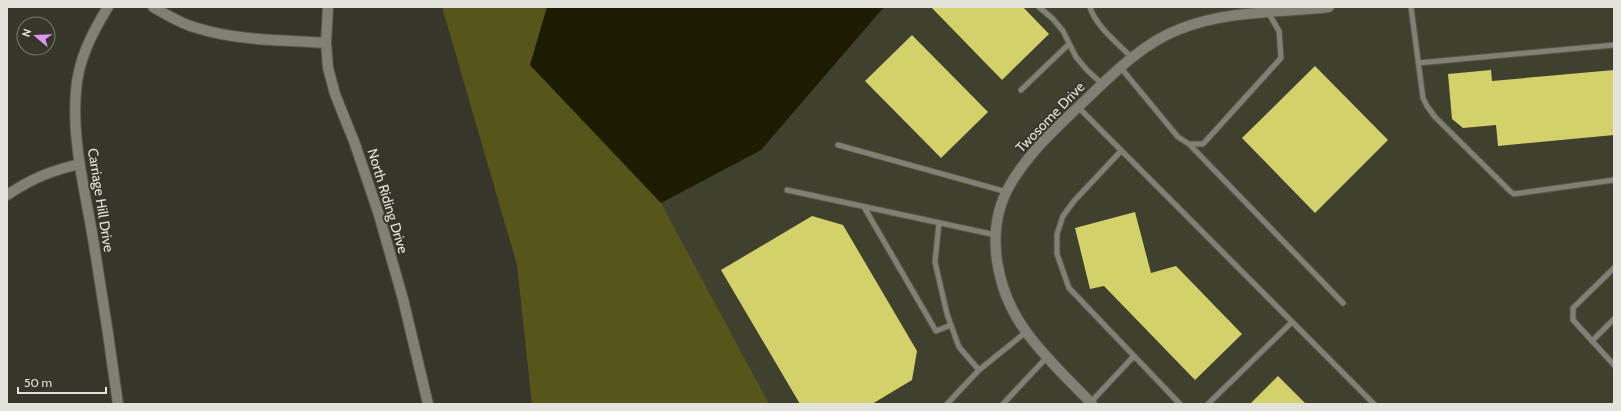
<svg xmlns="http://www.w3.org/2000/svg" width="1621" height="411" viewBox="0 0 1621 411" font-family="Cabin,sans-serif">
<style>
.built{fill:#40402e}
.green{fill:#57561a}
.water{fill:#1d1c00}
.building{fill:#d2d16a}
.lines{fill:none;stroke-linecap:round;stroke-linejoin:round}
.service-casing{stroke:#55554b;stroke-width:7}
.minor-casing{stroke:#55554b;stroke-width:12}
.service{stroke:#808174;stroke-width:5}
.minor{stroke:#808174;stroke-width:10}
.labels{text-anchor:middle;stroke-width:4;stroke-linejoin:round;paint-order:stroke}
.street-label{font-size:14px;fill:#e3e3dc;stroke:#36362b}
</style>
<rect width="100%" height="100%" fill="#36362b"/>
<!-- built -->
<path class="built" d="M505,7H1614V404H686L558,183Z"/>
<!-- green -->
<path class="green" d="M442,7H547L530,65L661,203L769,404H532L517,265Z"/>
<!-- water -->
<path class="water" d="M547,7H884L761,150L661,203L530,65Z"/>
<!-- building -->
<path class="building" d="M931,7H1023L1049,34L1002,80Z
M912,35L988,112L941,158L865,81Z
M1315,66L1388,140L1315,213L1242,138Z
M1491,70L1492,81L1614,70V135L1498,146L1496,125L1463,128L1452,119L1448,74Z
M1135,212L1151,273L1176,266L1242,334L1195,380L1104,286L1090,289L1075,228Z
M812,216L843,225L917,351L912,380L872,404H800L721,270Z
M1278,376L1306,404H1250Z"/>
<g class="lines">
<!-- service casing -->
<g class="service-casing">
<path id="service" d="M1039,7L1053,19L1063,31L1076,57L1087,70L1102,84
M1090,7C1096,27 1118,43 1132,58
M1411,7L1423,98L1427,106L1435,117L1511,192L1514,194L1614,180
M1418,63L1614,45
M1121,68L1178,137L1189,144H1203L1281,58L1279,31L1268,12
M1021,90L1069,44
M1078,107L1374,404
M1189,144L1343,303
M838,145L1007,192
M1121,151L1074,201L1063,216L1057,234V254L1069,288L1180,404
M787,190L996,235
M864,207L936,331L951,325
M939,223L935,262L947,314L959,347L979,370L1026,332
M1614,268L1573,308V320L1614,365
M1592,341L1614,319
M1090,403L1134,356
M947,404L979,370
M1003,404L1047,357
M1208,404L1292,322"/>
</g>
<!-- minor casing -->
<g class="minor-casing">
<path id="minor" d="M108,7C92,33 78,60 76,91C72,136 83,183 91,227C101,286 110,345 118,404
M153,7C167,15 181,24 197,28C238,41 284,40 326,43
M328,7L326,43L328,68L335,94L355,144L379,215L403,299L428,404
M7,195C33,178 50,171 80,164
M1092,404C1070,381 1046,359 1027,333C997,293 983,231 1010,185C1027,155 1052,132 1077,108C1108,79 1140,44 1180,29C1227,10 1279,13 1329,7"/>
</g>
<!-- service -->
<use href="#service" class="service"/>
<!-- minor -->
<use href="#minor" class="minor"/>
</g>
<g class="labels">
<!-- street labels -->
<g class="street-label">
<text transform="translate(1050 117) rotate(-46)" y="5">Twosome Drive</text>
<text transform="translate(101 200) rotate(81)" y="5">Carriage Hill Drive</text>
<text transform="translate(388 201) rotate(73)" y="5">North Riding Drive</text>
</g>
</g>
<!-- border -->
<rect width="1621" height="411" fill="none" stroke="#e3e3dc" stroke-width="16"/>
<!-- north arrow -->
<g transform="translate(36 36) rotate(289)"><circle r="19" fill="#36362b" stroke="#7b7b72"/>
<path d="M0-3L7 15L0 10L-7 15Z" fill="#de98f2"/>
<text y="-6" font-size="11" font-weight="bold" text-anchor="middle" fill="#e3e3dc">N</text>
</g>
<!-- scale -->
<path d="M18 387v6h88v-6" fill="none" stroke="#e3e3dc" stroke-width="2"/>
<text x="24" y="387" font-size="12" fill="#e3e3dc" stroke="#36362b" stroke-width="3" paint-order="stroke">50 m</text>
</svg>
